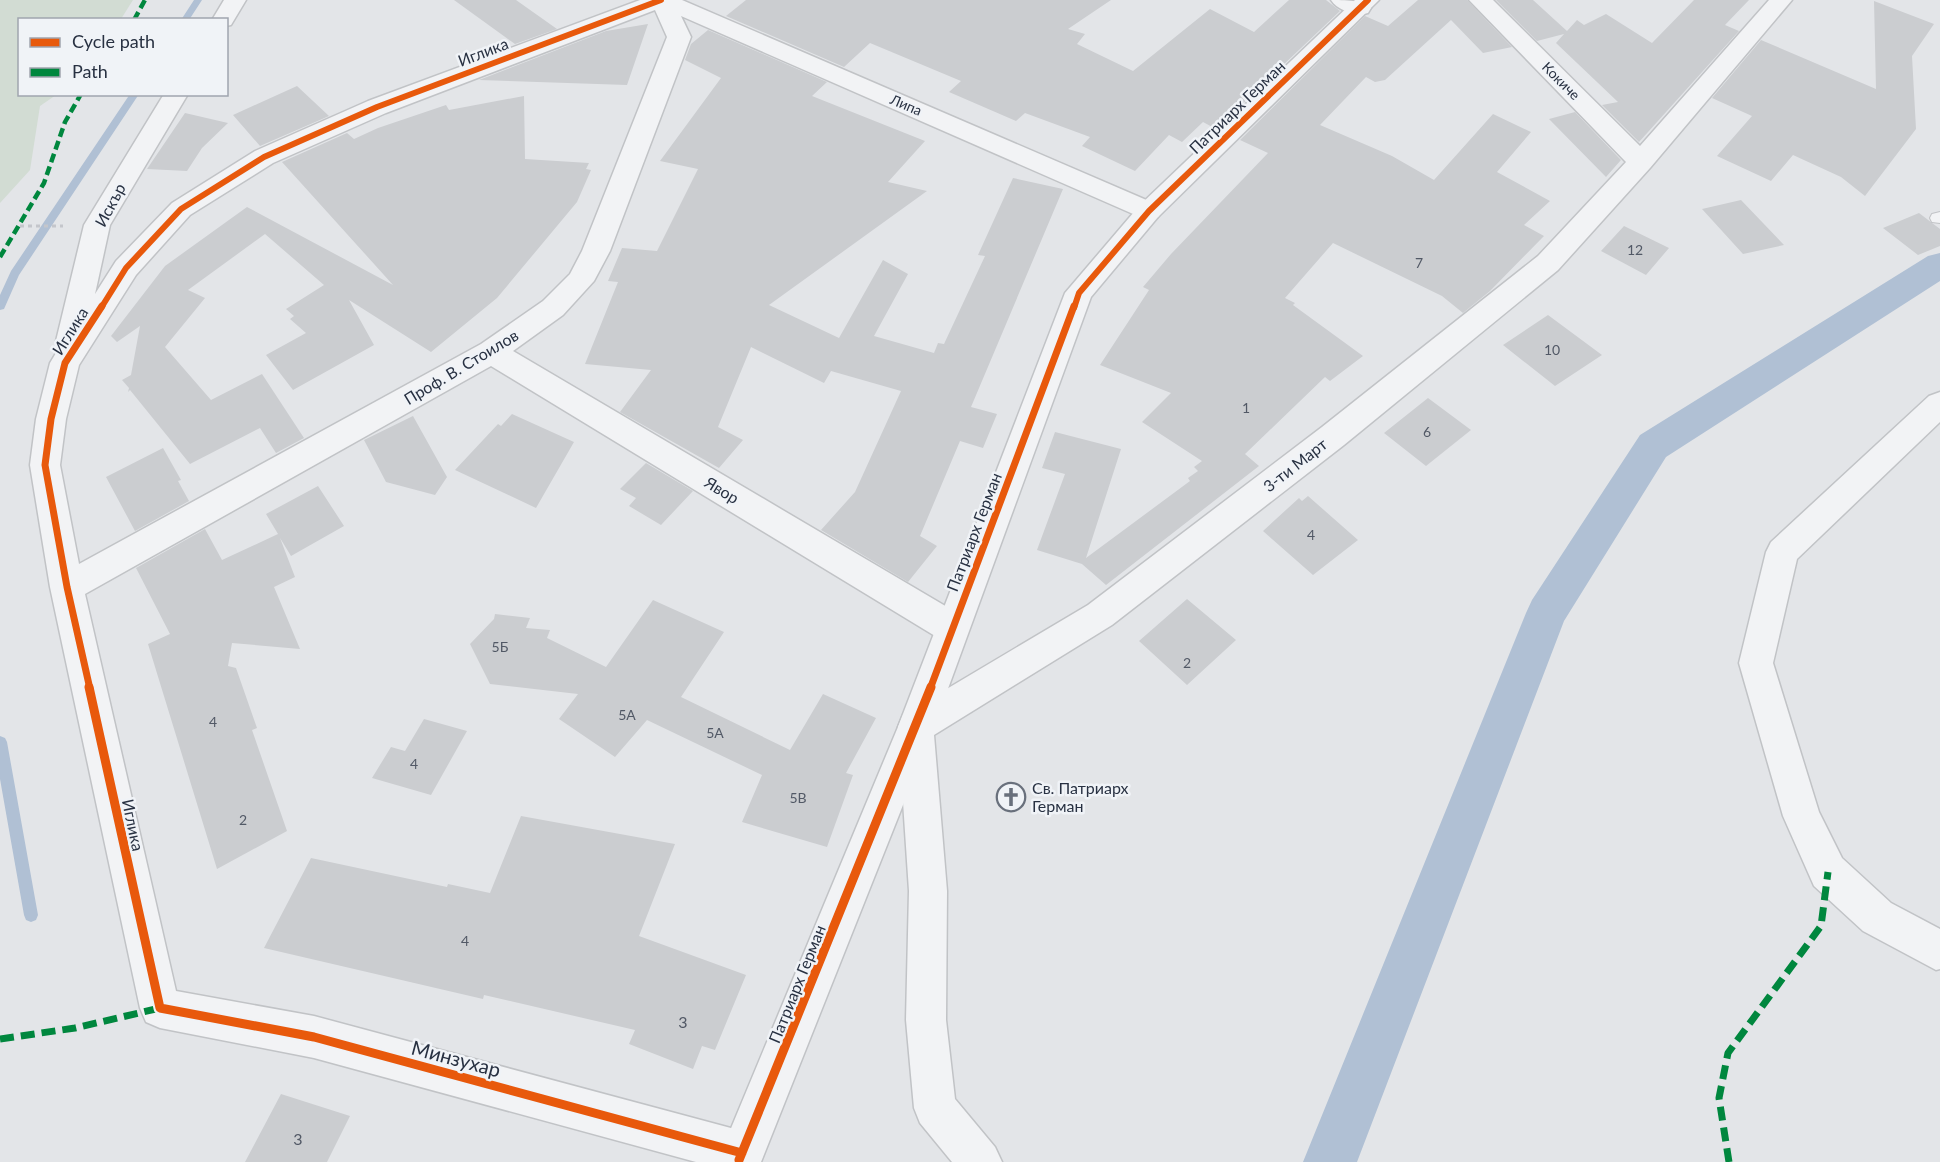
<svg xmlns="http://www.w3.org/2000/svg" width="1940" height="1162" viewBox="0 0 1940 1162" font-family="Lato,sans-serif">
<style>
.green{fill:#d2dcd3}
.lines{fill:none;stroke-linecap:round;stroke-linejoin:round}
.stream{fill:#b0c0d4;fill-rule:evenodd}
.canal{fill:#b0c0d4;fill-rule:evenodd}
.building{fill:#cbcdd0}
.service-casing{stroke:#c1c3c6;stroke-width:2}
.minor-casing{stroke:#c1c3c6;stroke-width:3}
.tertiary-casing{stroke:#c1c3c6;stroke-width:3}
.path{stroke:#c4c6cb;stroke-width:3;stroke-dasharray:4 4;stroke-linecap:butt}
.service{fill:#f2f3f5;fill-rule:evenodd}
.minor{fill:#f2f3f5;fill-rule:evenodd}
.tertiary{fill:#f2f3f5;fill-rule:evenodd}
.quiet-far1{stroke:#00873e;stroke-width:4.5;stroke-dasharray:9 4.5;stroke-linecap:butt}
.quiet{stroke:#00873e;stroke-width:7;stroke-dasharray:14 7;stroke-linecap:butt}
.cycleway-far2-casing{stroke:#f0f3f7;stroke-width:9}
.cycleway-far1-casing{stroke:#f0f3f7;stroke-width:10}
.cycleway-casing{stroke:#f0f3f7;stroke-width:13}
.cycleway-far2{stroke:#e8590c;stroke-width:6}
.cycleway-far1{stroke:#e8590c;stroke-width:7}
.cycleway{stroke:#e8590c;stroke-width:9}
.labels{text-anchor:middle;stroke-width:5;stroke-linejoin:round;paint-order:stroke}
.far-street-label{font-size:14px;fill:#283142;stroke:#f0f3f7}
.number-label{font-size:14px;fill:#525966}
.street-label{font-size:16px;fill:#283142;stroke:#f0f3f7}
.poi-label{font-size:16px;fill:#283142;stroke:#f0f3f7;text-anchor:start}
.near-number-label{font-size:16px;fill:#525966}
.near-street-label{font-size:20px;fill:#283142;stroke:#f0f3f7}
</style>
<rect width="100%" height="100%" fill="#e3e5e8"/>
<!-- green -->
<path class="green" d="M0,0H133L121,19L20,20V94L56,95L40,106L30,170L0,203Z"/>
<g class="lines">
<!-- stream -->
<path class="stream" d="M194,0H202L189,20H181Z
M130,94H139L19,275L4,309L0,310V295L11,271Z
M0,736L5,738L7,742L38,915L36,920L31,922L26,920L24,915L0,779Z"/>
<!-- canal -->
<path class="canal" d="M1940,253V281L1666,457L1564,621L1357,1162H1303L1526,613L1532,600L1640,435L1928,256Z"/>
</g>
<!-- building -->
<path class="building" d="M454,0H516L557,29L515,44Z
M746,0H1111L1068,29L1085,34L1077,44L1133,71L1210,9L1254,32L1289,0H1326L1340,11L1216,129L1203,122L1182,142L1169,135L1135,171L1082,146L1090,137L1025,113L1016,121L949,92L961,81L870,43L844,67L726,16Z
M1418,0H1467L1512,47L1483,53L1451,20L1385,80L1375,82L1366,77L1320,125L1392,156L1434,180L1493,114L1531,132L1497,172L1550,201L1524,225L1544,236L1490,291L1463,313L1442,296L1333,243L1285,298L1295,303L1293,305L1363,356L1330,381L1325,377L1245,454L1259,466L1106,585L1082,564L1037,550L1065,474L1042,468L1055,432L1121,449L1086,558L1190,481L1188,478L1198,471L1194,467L1202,461L1142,422L1171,393L1100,365L1149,290L1143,287L1171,254L1268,153L1240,140L1365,16L1388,26Z
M1496,0H1533L1567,31L1577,20L1584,25L1606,14L1652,43L1694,0H1749L1725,25L1739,31L1639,142L1602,105L1618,102L1556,43L1564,34L1537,41Z
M1874,1L1934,24L1912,56L1916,129L1865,196L1841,177L1793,155L1771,181L1717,156L1752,116L1712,98L1761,40L1876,89Z
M648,24L627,85L479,80L606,31Z
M708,30L827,82L812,96L925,141L888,182L927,191L769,305L839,338L883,260L908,274L874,336L934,353L938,343L944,344L985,256L978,255L1013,178L1063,189L971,407L997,414L983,448L960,441L920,536L937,546L908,582L821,530L855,492L901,391L831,371L824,383L751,347L718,427L743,440L719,468L620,412L651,370L585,364L618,282L608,281L622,248L657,251L698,169L660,161L721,78L685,60L691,44Z
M297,86L329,116L260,146L233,115Z
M524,96L525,159L589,163L586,169L591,170L577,202L497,298L431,352L349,300L374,345L293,390L266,355L306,333L290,319L294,316L286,309L324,285L265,234L188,290L205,298L165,347L211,400L262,374L304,438L276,453L260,428L190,464L130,390L128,392L129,388L122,380L131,375L140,326L117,342L111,336L165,266L247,207L393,285L282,162L347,133L354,139L378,128L446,105L449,110Z
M1575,112L1621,160L1606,177L1549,119Z
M185,113L228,123L202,148L187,171L147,169Z
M1741,200L1784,245L1743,254L1702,209Z
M1919,213L1940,229V246L1918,255L1883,228Z
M1624,226L1669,248L1646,275L1601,251Z
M1548,315L1602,355L1555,386L1503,345Z
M1428,398L1471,430L1426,466L1384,433Z
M512,414L574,442L536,508L455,470L498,424L501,426Z
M413,416L447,477L435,495L386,482L364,440Z
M163,448L181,480L178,481L189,501L135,531L106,477Z
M646,463L693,491L661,525L629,506L636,498L620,489Z
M318,486L344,526L291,556L280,538L295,577L274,587L300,649L232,643L228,666L236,668L257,728L252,730L287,831L217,869L148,644L170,634L136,568L205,529L222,560L278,534L266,514Z
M1308,496L1358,540L1313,575L1263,531L1299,498L1302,501Z
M1187,599L1236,640L1187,685L1139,641Z
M653,600L724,632L681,697L790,750L823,694L876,718L846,773L853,775L827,847L742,822L762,775L647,720L615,757L559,719L578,694L490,684L470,644L494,619L495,614L530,618L526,628L550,630L547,638L606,667Z
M424,719L467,731L431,795L372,778L391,747L405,751Z
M521,816L675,844L639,936L746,975L715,1050L702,1046L693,1069L629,1044L635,1030L484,995L483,999L264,948L311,858L447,887L448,884L490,893Z
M281,1094L350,1116L327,1162H245Z"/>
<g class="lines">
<!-- service casing -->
<g class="service-casing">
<path id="service" d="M1940,212V223L1932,222L1930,218L1932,214Z"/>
</g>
<!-- minor casing -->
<g class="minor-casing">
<path id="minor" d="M224,0H246L231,25L226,26V20H212Z
M640,0H682L1158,205L1162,211L1158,217L1149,220L1140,217L681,16L691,37L610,251L594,281L563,315L513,351L964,617L969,628L964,639L952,643L940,639L491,366L85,594L176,991L314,1016L742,1131L757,1138L764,1153L760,1162H696L314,1058L160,1028L146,1022L140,1008L50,587L30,465L36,419L50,363L59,348L56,341L84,225L164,94H188L110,225L95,294L116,261L172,203L255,151L368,101ZM655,10L667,37L582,251L570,274L543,301L481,344L79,564L60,465L66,419L79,365L136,275L190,215L273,163L386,113Z
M1331,0C1344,0 1363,0 1371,8L1368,13C1356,16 1338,11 1331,0Z
M1469,0H1493L1640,146L1769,0H1792L1650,168L1558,270L1344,445L1112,625L934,735L947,891L946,1020L955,1099L995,1147L1002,1162H952L920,1123L914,1108L906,1020L909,891L898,727L903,715L1088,605L1322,427L1538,256L1626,162Z
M1940,392V422L1797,559L1773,663L1819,812L1842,858L1891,903L1940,929V969L1936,970L1863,931L1814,886L1783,816L1739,663L1766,552L1771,542L1929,396Z"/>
</g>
<!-- tertiary casing -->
<g class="tertiary-casing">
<path id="tertiary" d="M1355,0H1379L1158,217L1091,297L934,727L761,1162H717L898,727L1065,293L1140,205Z"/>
</g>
<!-- path -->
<path class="path" d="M20,226H63"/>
<!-- service -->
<use href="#service" class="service"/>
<!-- minor -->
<use href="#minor" class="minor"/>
<!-- tertiary -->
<use href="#tertiary" class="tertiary"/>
<!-- quiet-far1 -->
<path class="quiet-far1" d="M134,20L145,0
M0,257L44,183L65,122L81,94"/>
<!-- quiet -->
<path class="quiet" d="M0,1039L75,1028L160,1008
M1729,1162L1719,1098L1728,1053L1821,926L1828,872"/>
<!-- cycleway-far2 casing -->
<g class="cycleway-far2-casing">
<path id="cycleway-far2" d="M101,308L126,268L181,209L264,157L377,107L661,0
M1074,308L1079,293L1149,211L1368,0"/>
</g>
<!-- cycleway-far1 casing -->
<g class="cycleway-far1-casing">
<path id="cycleway-far1" d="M90,689L67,587L45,465L51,419L65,363L102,306
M930,689L1074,306"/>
</g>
<!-- cycleway casing -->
<g class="cycleway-casing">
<path id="cycleway" d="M89,687L160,1008L314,1037L742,1153
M739,1160L931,687"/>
</g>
<!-- cycleway-far2 -->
<use href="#cycleway-far2" class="cycleway-far2"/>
<!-- cycleway-far1 -->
<use href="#cycleway-far1" class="cycleway-far1"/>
<!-- cycleway -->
<use href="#cycleway" class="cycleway"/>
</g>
<!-- icons -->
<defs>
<g id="church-ring" transform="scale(1.5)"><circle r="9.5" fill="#f0f3f7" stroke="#69707c" stroke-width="1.5"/><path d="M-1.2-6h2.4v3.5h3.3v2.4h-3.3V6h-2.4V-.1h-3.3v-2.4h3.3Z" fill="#69707c"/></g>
</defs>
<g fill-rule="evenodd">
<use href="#church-ring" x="1011" y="797"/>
</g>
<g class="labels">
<!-- far-street labels -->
<g class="far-street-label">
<text transform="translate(1561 81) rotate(45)" y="5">Кокиче</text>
<text transform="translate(906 105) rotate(23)" y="5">Липа</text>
</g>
<!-- number labels -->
<g class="number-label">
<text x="1635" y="255">12</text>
<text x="1419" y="268">7</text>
<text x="1552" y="355">10</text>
<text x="1246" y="413">1</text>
<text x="1427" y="437">6</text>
<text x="1311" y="540">4</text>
<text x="500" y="652">5Б</text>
<text x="1187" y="668">2</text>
<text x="627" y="720">5А</text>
<text x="213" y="727">4</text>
<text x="715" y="738">5А</text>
<text x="414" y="769">4</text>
<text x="798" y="803">5В</text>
<text x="243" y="825">2</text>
<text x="465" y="946">4</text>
</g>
<!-- street labels -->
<g class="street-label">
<text transform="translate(483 52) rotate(-21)" y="6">Иглика</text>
<text transform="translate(1237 107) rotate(-44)" y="6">Патриарх Герман</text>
<text transform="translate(110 205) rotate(-62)" y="6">Искър</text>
<text transform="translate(70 331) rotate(-58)" y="6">Иглика</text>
<text transform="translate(461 367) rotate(-31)" y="6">Проф. В. Стоилов</text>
<text transform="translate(1295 465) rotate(-38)" y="6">3-ти Март</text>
<text transform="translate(722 490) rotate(31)" y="6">Явор</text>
<text transform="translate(974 532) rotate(-69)" y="6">Патриарх Герман</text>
<text transform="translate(133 825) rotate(78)" y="6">Иглика</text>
<text transform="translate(797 984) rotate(-68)" y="6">Патриарх Герман</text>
</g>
<!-- poi labels -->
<g class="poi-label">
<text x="1032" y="794">Св. Патриарх<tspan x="1032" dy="18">Герман</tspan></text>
</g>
<!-- near-number labels -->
<g class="near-number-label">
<text x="683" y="1028">3</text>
<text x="298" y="1145">3</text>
</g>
<!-- near-street labels -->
<g class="near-street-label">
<text transform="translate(456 1059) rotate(15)" y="7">Минзухар</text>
</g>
</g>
<!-- legend -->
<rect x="18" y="18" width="210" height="78" fill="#f0f3f7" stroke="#a0a5af" stroke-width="1.5"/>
<rect x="30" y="38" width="30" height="9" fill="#e8590c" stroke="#a0a5af" stroke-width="1.5"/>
<text x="72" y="48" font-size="18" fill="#283142">Cycle path</text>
<rect x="30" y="68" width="30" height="9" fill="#00873e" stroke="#a0a5af" stroke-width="1.5"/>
<text x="72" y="78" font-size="18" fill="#283142">Path</text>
</svg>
